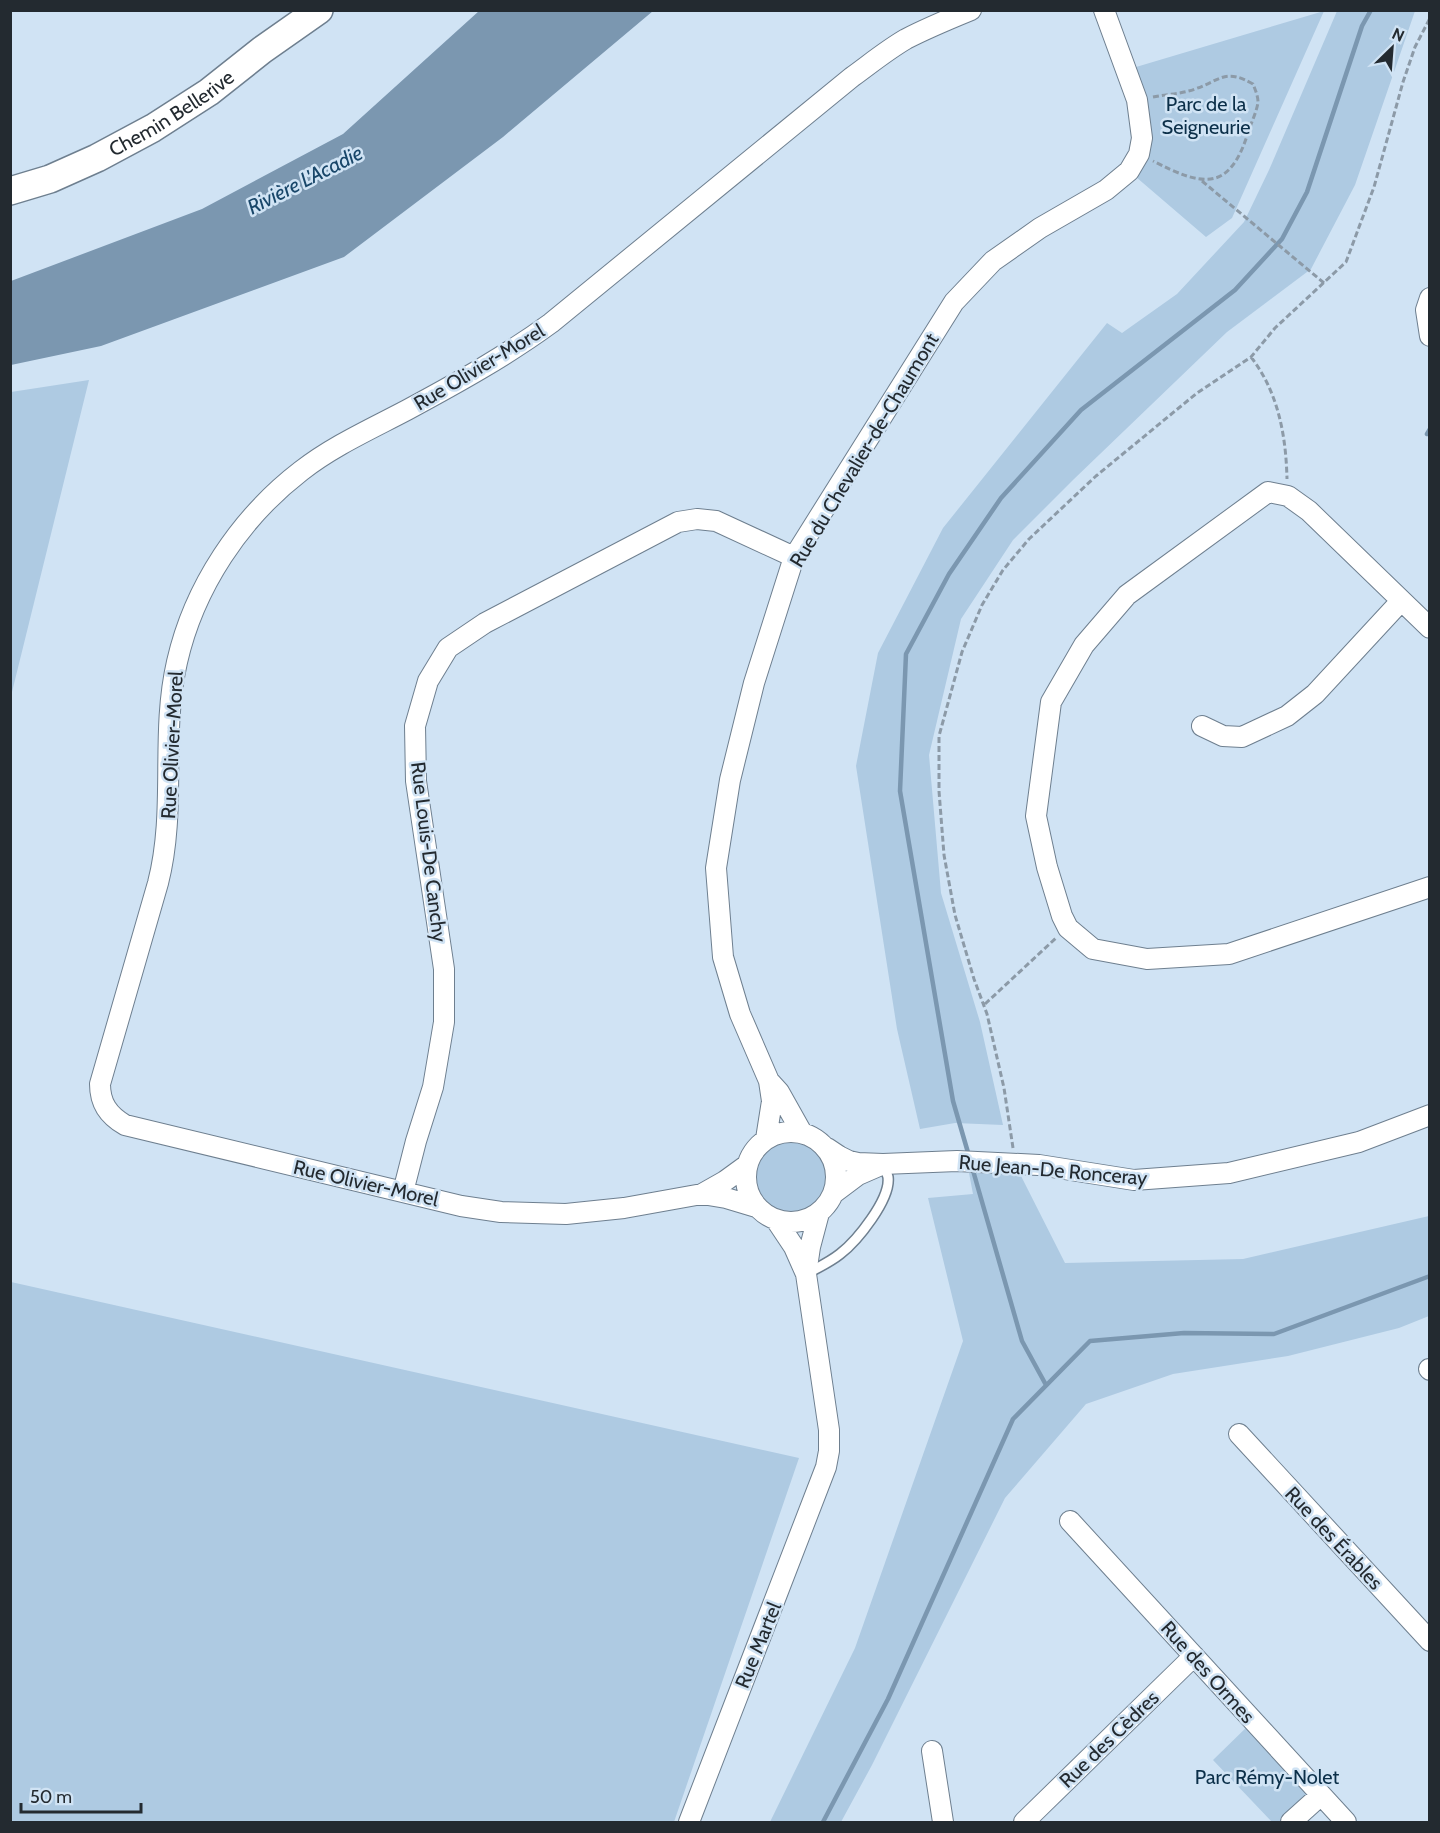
<svg xmlns="http://www.w3.org/2000/svg" width="1440" height="1833" viewBox="0 0 1440 1833" font-family="Cabin,sans-serif">
<style>
.green{fill:#aecae2}
.water{fill:#7b97b0}
.lines{fill:none;stroke-linecap:round;stroke-linejoin:round}
.stream{stroke:#7b97b0;stroke-width:4.5}
.lane-casing{stroke:#6e7f8f;stroke-width:12}
.street-casing{stroke:#6e7f8f;stroke-width:22}
.secondary-casing{stroke:#6e7f8f;stroke-width:30}
.path{stroke:#8c9aa7;stroke-width:3;stroke-dasharray:6 3;stroke-linecap:butt}
.lane{stroke:#fff;stroke-width:9}
.street{stroke:#fff;stroke-width:20}
.secondary{stroke:#fff;stroke-width:27}
.labels{text-anchor:middle;stroke-width:5;stroke-linejoin:round;paint-order:stroke}
.park-label{font-size:20px;fill:#0b2f49;stroke:#d0e3f4}
.street-label{font-size:20px;fill:#232a30;stroke:#d0e3f4}
.water-label{font-size:21px;font-style:italic;fill:#184669;stroke:#d0e3f4}
</style>
<rect width="100%" height="100%" fill="#d0e3f4"/>
<!-- green -->
<path class="green" d="M1324,11L1232,218L1206,237L1129,171L1139,154L1126,70Z
M1337,11H1415L1355,185L1311,269L1227,332L1074,479L1013,540L961,619L929,755L941,893L980,1022L1003,1125L955,1123L920,1129L897,1029L856,766L878,653L943,528L1107,323L1122,333L1177,294L1244,222L1269,170Z
M89,380L11,696V392Z
M753 1174a38 38 0 1 1 76 0a38 38 0 1 1-76 0Z
M969,1173L1020,1174L1065,1263L1243,1259L1429,1216V1316L1399,1328L1288,1356L1173,1374L1086,1404L1005,1498L872,1765L841,1822H770L855,1648L963,1341L928,1198L973,1194Z
M11,1282L799,1458L674,1822H11Z
M1253,1721L1321,1795L1291,1822H1272L1213,1760Z"/>
<!-- water -->
<path class="water" d="M479,11H653L503,137L344,257L101,346L11,365V281L202,209L343,134Z"/>
<g class="lines">
<!-- stream -->
<path class="stream" d="M1427,434L1430,429
M969,1156L953,1101L900,791L906,654L949,574L1001,498L1081,410L1235,290L1282,239L1307,192L1362,26L1371,10
M972,1167L1022,1341L1046,1385
M823,1822L888,1699L1013,1419L1090,1341L1184,1333L1274,1334L1430,1276"/>
<!-- lane casing -->
<g class="lane-casing">
<path id="lane" d="M808,1273C819,1267 830,1262 840,1254C857,1241 891,1199 888,1177C887,1173 885,1168 883,1164"/>
</g>
<!-- street casing -->
<g class="street-casing">
<path id="street" d="M1430,298L1426,310L1430,336
M1430,628L1309,511L1288,496L1268,492L1127,595L1084,645L1051,702L1036,816L1047,867L1062,916L1068,928L1093,949L1147,959L1229,954L1430,887
M1202,726L1223,736L1242,737L1287,716L1315,694L1401,601
M746 1177a45 45 0 1 1 90 0a45 45 0 1 1-90 0Z
M802,1133L779,1092L769,1081L740,1014L723,957L716,868L730,780L754,683L794,557L954,302L993,261L1040,228L1106,190L1129,171L1139,154L1142,138L1137,100L1104,10
M766,1139L772,1101L769,1081
M827,1148L839,1156L849,1161L858,1163L883,1164L957,1161L1039,1165L1134,1180L1229,1173L1359,1142L1430,1115
M403,1192L416,1141L433,1087L444,1022V969L416,781L415,726L428,681L448,648L485,623L678,522L697,519L716,521L794,557
M834,1193L858,1175L881,1165
M702,1194L725,1181L747,1165
M756,1207L726,1198L702,1194L624,1208L566,1214L501,1212L461,1206L125,1125C108,1115 100,1103 100,1084L158,883C177,809 160,736 177,662C194,587 240,518 301,471C333,446 371,429 407,410C457,383 506,356 551,323L852,77C870,64 887,50 906,39C927,28 949,19 971,10
M806,1274L810,1247L819,1213
M1429,1369L1430,1370
M1239,1434L1430,1641
M1070,1521L1346,1822
M932,1751L943,1822
M689,1822L826,1467L829,1451V1430L806,1274L794,1247L776,1220
M1024,1822L1194,1656
M1291,1822L1321,1795"/>
</g>
<!-- secondary casing -->
<g class="secondary-casing">
<g id="secondary">
<path id="s1" d="M10,191L50,179L97,158L153,128L209,92L262,50L319,10"/>
</g>
</g>
<!-- path -->
<path class="path" d="M1153,97C1167,94 1182,94 1195,89C1221,80 1225,68 1253,84C1255,89 1258,96 1258,102C1257,111 1251,123 1248,133C1229,193 1202,186 1153,161
M1202,181L1324,283
M1251,357C1278,392 1286,435 1287,479
M985,1004L1056,938
M1013,1148L1004,1088L987,1014L974,979L955,915L944,855L939,791V736L962,652L982,605L1003,570L1029,539L1096,476L1197,393L1251,357L1275,328L1346,262L1374,187L1403,82L1415,47L1430,18"/>
<!-- lane -->
<use href="#lane" class="lane"/>
<!-- street -->
<use href="#street" class="street"/>
<!-- secondary -->
<use href="#secondary" class="secondary"/>
</g>
<g class="labels">
<!-- park labels -->
<g class="park-label">
<text x="1206" y="111">Parc de la<tspan x="1206" dy="23">Seigneurie</tspan></text>
<text x="1267" y="1784">Parc Rémy-Nolet</text>
</g>
<!-- street labels -->
<g class="street-label">
<text dy="7" stroke="none"><textPath href="#s1" startOffset="180">Chemin Bellerive</textPath></text>
<text transform="translate(479 367) rotate(-31)" y="7">Rue Olivier-Morel</text>
<text transform="translate(864 450) rotate(-59)" y="7">Rue du Chevalier-de-Chaumont</text>
<text transform="translate(172 745) rotate(-87)" y="7">Rue Olivier-Morel</text>
<text transform="translate(429 852) rotate(83)" y="7">Rue Louis-De Canchy</text>
<text transform="translate(1053 1170) rotate(5)" y="7">Rue Jean-De Ronceray</text>
<text transform="translate(366 1183) rotate(13)" y="7">Rue Olivier-Morel</text>
<text transform="translate(1334 1538) rotate(47)" y="7">Rue des Érables</text>
<text transform="translate(758 1645) rotate(-68)" y="7">Rue Martel</text>
<text transform="translate(1208 1672) rotate(48)" y="7">Rue des Ormes</text>
<text transform="translate(1109 1739) rotate(-44)" y="7">Rue des Cèdres</text>
</g>
<!-- water labels -->
<g class="water-label">
<text transform="translate(305 180) rotate(-27)" y="7">Rivière L'Acadie</text>
</g>
</g>
<!-- border -->
<rect width="1440" height="1833" fill="none" stroke="#232a30" stroke-width="24"/>
<!-- north arrow -->
<g transform="translate(1392 48) rotate(25)" stroke="#d0e3f4" stroke-width="4.5" paint-order="stroke">
<path d="M0-4.5L10 22L0 15L-10 22Z" fill="#232a30"/>
<text y="-9" font-size="16" font-weight="bold" text-anchor="middle" fill="#232a30">N</text>
</g>
<!-- scale -->
<path d="M21 1803v9h120v-9" fill="none" stroke="#232a30" stroke-width="3"/>
<text x="30" y="1803" font-size="18" fill="#232a30" stroke="#d0e3f4" stroke-width="4.5" paint-order="stroke">50 m</text>
</svg>
